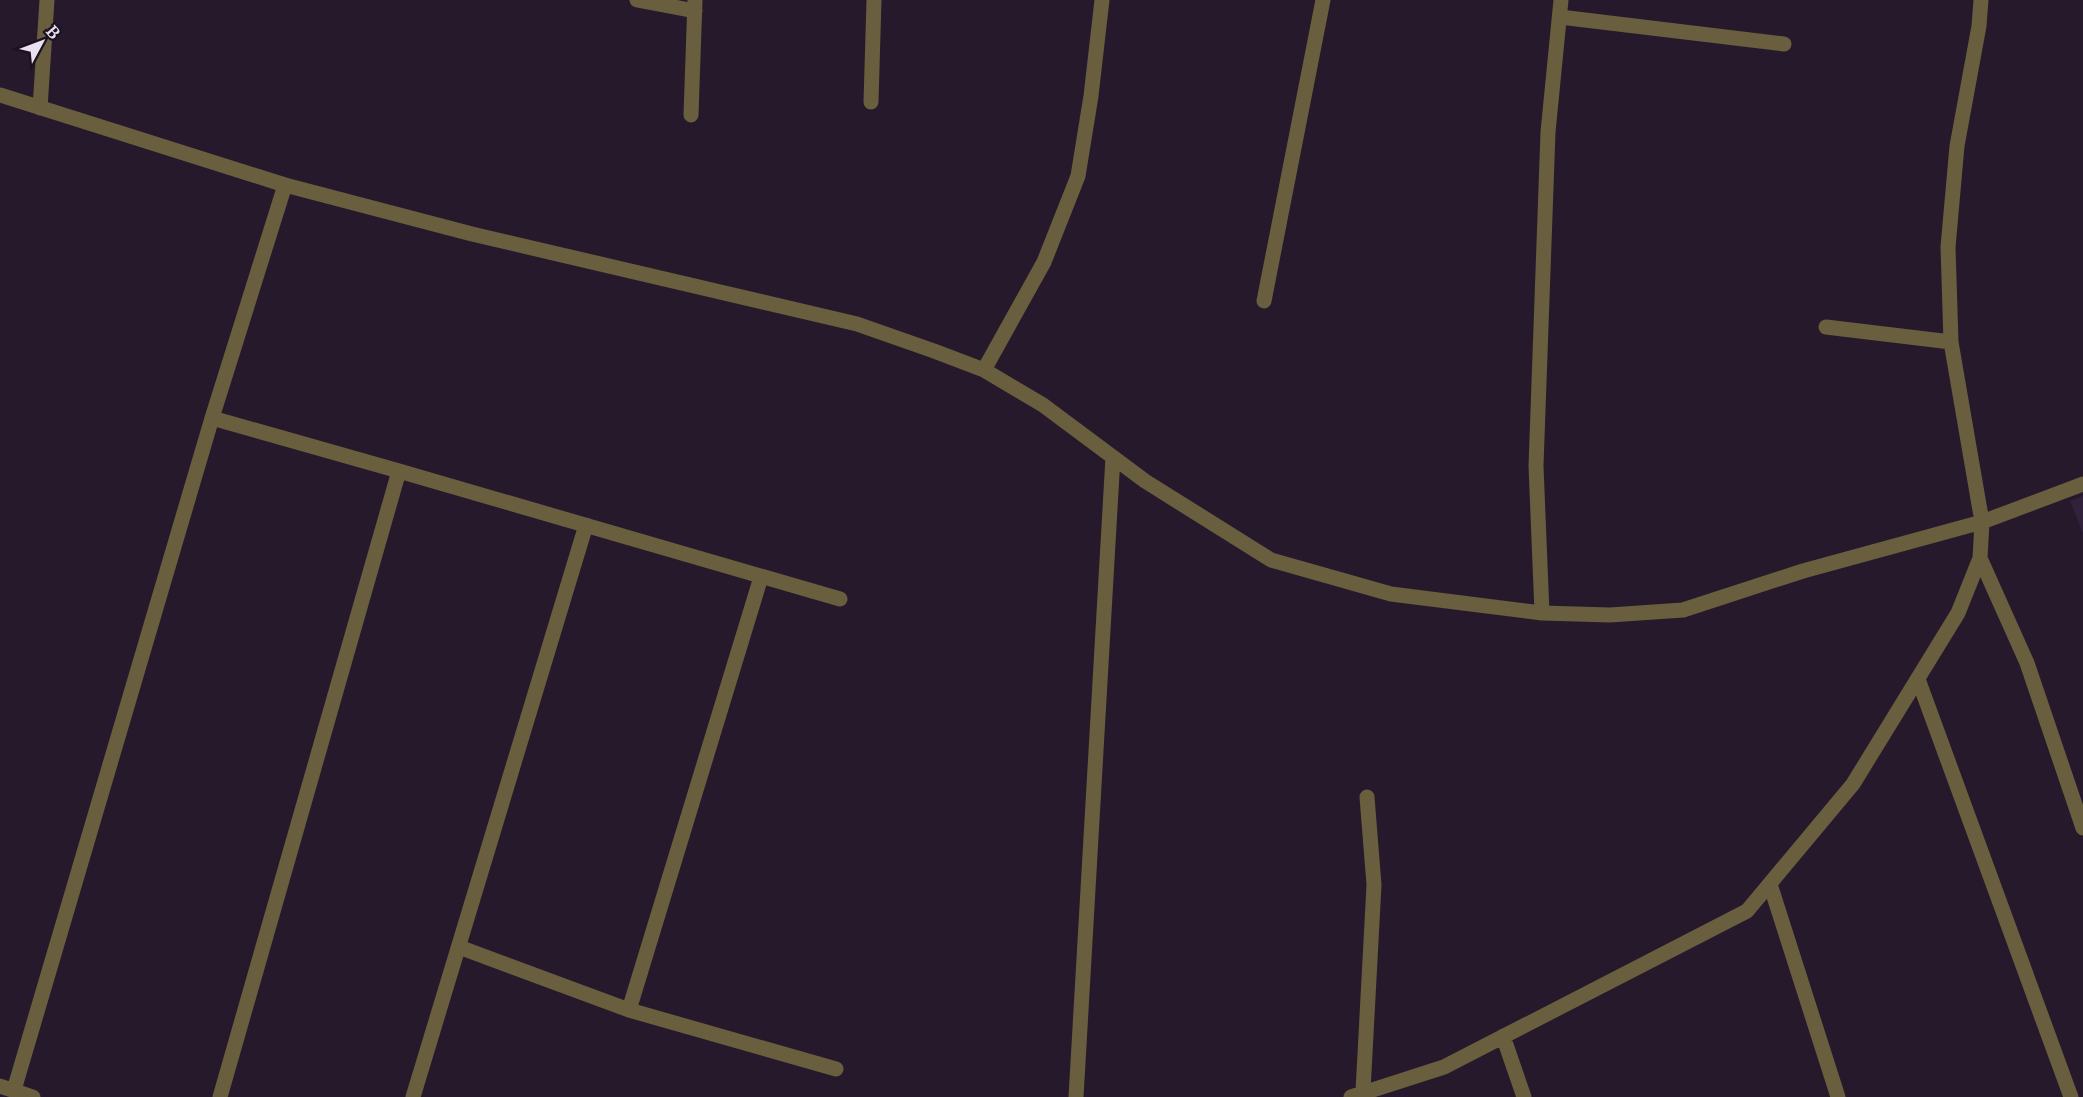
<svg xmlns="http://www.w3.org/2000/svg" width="2083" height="1097" viewBox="0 0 2083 1097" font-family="Merriweather,serif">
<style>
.built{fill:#31213a}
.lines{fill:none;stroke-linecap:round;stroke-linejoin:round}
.minor{stroke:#695e3d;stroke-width:15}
</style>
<rect width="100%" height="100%" fill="#26192c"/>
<!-- built -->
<path class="built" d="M2083,496V533L2070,501Z"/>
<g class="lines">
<!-- minor -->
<path class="minor" d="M637,0L695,11
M1560,17L1784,44
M0,95L285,185L472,234L857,324L934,351L984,370L1043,405L1145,481L1271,560L1391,594L1542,613L1610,615L1683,610L1803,571L1982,522L2083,484
M871,102L874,0
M40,108L47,0
M691,115L695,0
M1264,301L1323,0
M1826,327L1951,342
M984,370L1044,262L1078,176L1091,96L1102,0
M212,418L399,471L220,1097
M399,471L840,599
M1980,558L2027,663L2083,828
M1542,613L1536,466L1548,132L1561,0
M1918,679L2071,1097
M1770,884L1838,1097
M459,947L629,1010L836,1069
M629,1010L761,577
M1503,1036L1524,1097
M0,1086L33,1097
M14,1090L212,418L285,185
M1363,1091L1374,885L1367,797
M413,1097L586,525
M1076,1097L1113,457
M1351,1097L1444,1067L1747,911L1853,784L1958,613L1980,558L1982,522L1951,342L1948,247L1957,146L1979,26L1981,0"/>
</g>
<!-- north arrow -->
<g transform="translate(42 42) rotate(49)" stroke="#1c1022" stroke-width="4.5" paint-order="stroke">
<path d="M0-4.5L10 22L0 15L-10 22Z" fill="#e9e1ee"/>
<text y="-9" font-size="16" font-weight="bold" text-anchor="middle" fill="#e9e1ee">B</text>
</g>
</svg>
